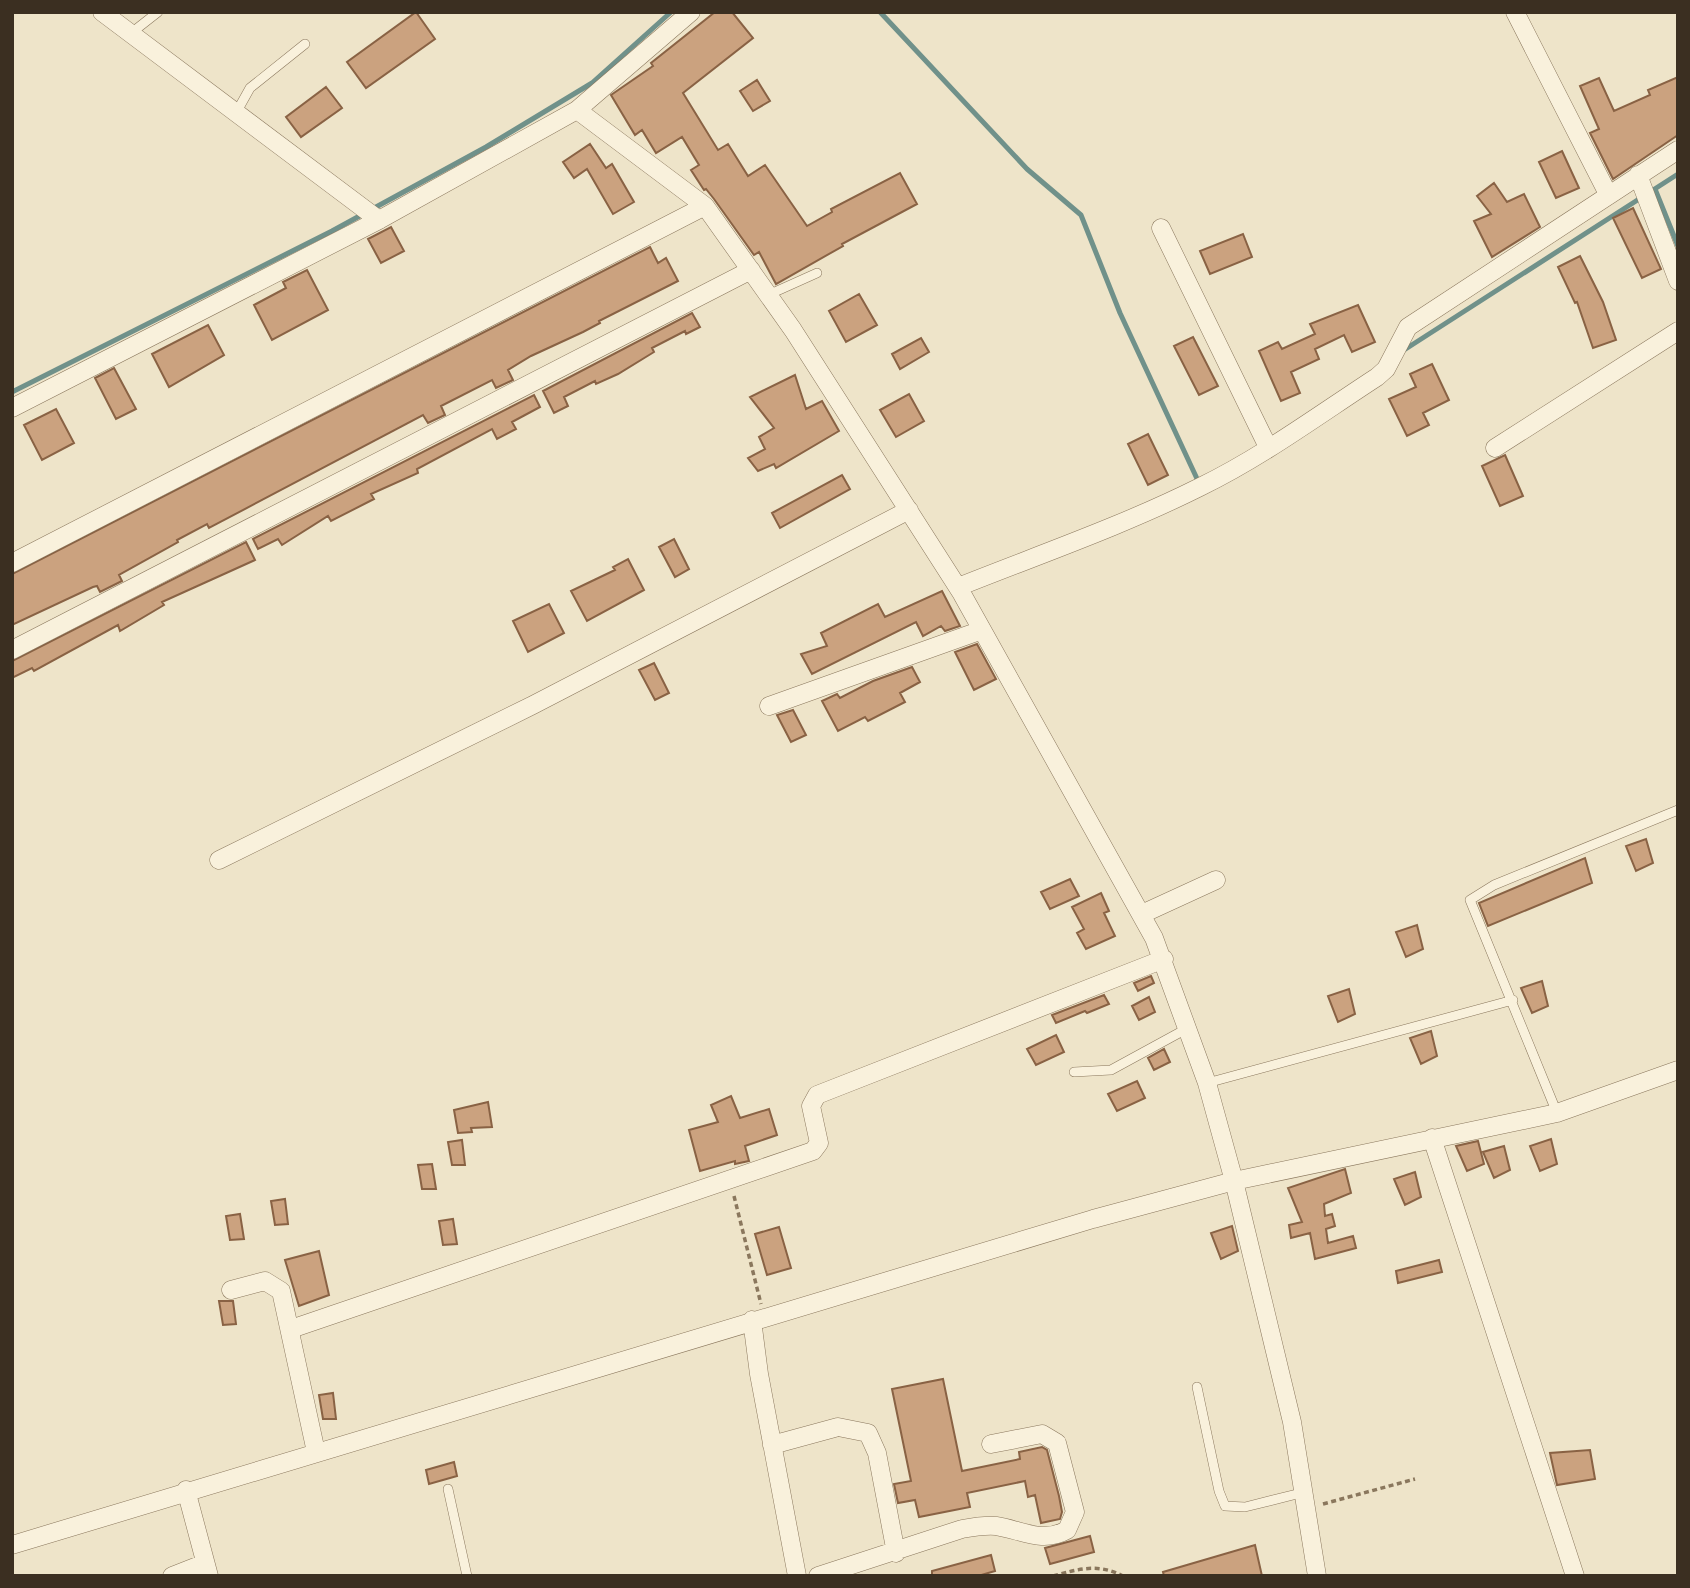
<svg xmlns="http://www.w3.org/2000/svg" width="1690" height="1588" viewBox="0 0 1690 1588" font-family="Georgia,serif">
<style>
.lines{fill:none;stroke-linecap:round;stroke-linejoin:round}
.stream{stroke:#70918a;stroke-width:5}
.building{fill:#cba27f;stroke:#896244;stroke-width:2}
.lane-casing{stroke:#8a775d;stroke-width:10}
.street-casing{stroke:#8a775d;stroke-width:19}
.path{stroke:#8a775d;stroke-width:3.5;stroke-dasharray:5 3.5;stroke-linecap:butt}
.lane{stroke:#f9f1dc;stroke-width:9}
.street{stroke:#f9f1dc;stroke-width:18}
</style>
<rect width="100%" height="100%" fill="#eee4c9"/>
<g class="lines">
<!-- stream -->
<path class="stream" d="M880,12L1027,169L1081,215L1120,313L1199,483
M1655,189L1678,246
M1404,350L1678,174
M12,392L332,231L486,147L592,83L671,12"/>
</g>
<!-- building -->
<path class="building" d="M416,12L435,39L366,88L347,62Z
M715,12H732L753,38L683,93L718,150L728,144L748,176L765,165L807,226L832,212L831,209L900,173L917,204L842,244L843,246L776,284L759,252L754,255L714,199L706,189L704,190L691,170L699,165L682,137L656,153L642,130L635,135L611,95L653,66L651,63Z
M1678,77V135L1613,179L1590,133L1599,129L1580,86L1599,78L1614,111L1650,95L1648,90Z
M757,80L770,101L753,111L740,91Z
M326,87L342,108L301,137L286,117Z
M590,144L606,168L612,164L634,202L613,214L587,169L574,178L563,162Z
M1562,151L1579,188L1556,198L1539,162Z
M1494,183L1507,202L1524,194L1540,227L1492,257L1474,221L1491,214L1477,196Z
M1633,208L1661,269L1642,278L1613,218Z
M391,227L404,251L381,263L368,239Z
M1243,234L1252,257L1210,274L1200,251Z
M650,247L658,263L666,258L678,281L599,321L600,323L583,332L531,356L508,370L513,380L496,388L492,380L441,406L445,415L428,423L423,415L209,528L207,524L177,540L178,542L119,575L122,581L100,592L97,586L93,587L12,625V574Z
M1580,256L1603,302L1616,340L1593,348L1577,302L1575,303L1558,267Z
M307,270L328,310L272,340L254,305L286,288L283,282Z
M859,294L877,325L846,342L829,311Z
M1358,305L1375,342L1352,352L1344,335L1315,349L1319,359L1291,372L1300,393L1281,401L1259,351L1278,342L1282,349L1315,334L1310,324Z
M692,313L700,327L686,334L685,331L652,348L654,352L618,374L596,384L595,381L564,397L568,406L554,413L543,391Z
M208,325L224,355L169,387L152,354Z
M1193,337L1218,386L1199,395L1174,346Z
M921,338L929,352L900,369L892,354Z
M1432,364L1449,400L1423,413L1429,425L1407,436L1389,399L1416,387L1410,374Z
M114,368L136,409L116,419L95,378Z
M795,375L806,409L822,401L839,431L776,468L774,464L758,471L748,458L765,449L759,437L774,428L750,397Z
M909,394L924,421L896,437L880,410Z
M534,395L540,407L512,422L516,429L497,439L492,429L417,469L418,473L371,494L374,499L331,521L328,516L282,545L278,539L258,549L253,539Z
M56,409L74,443L42,460L24,425Z
M1148,434L1168,475L1148,485L1128,444Z
M1505,455L1523,496L1500,506L1482,466Z
M842,475L850,489L780,528L772,513Z
M674,539L689,569L675,577L659,547Z
M246,542L255,560L162,602L164,605L120,631L118,625L34,671L32,668L12,678V661Z
M628,559L644,590L587,621L571,591L615,570L613,567Z
M942,591L960,626L945,631L941,626L923,636L916,622L812,674L801,654L827,646L821,633L878,604L885,617Z
M549,604L564,633L528,652L513,621Z
M977,644L996,679L974,690L955,652Z
M654,663L669,693L655,700L639,670Z
M912,667L920,682L900,693L905,702L868,721L865,717L838,731L822,701L837,694L840,698L873,681Z
M793,710L806,735L791,742L777,715Z
M1646,839L1653,863L1636,871L1626,846Z
M1585,858L1592,883L1488,926L1479,903Z
M1070,879L1079,896L1050,909L1041,892Z
M1101,893L1109,911L1104,913L1115,936L1086,949L1077,933L1084,929L1072,907Z
M1417,925L1423,949L1406,957L1396,932Z
M1151,976L1154,983L1138,991L1134,983Z
M1542,981L1548,1006L1532,1013L1521,988Z
M1349,989L1355,1014L1338,1022L1328,996Z
M1104,995L1109,1004L1087,1013L1085,1011L1056,1023L1052,1015Z
M1149,997L1155,1012L1139,1020L1132,1006Z
M1431,1031L1437,1056L1421,1064L1410,1038Z
M1056,1035L1064,1052L1036,1065L1027,1049Z
M1164,1049L1170,1062L1154,1070L1148,1058Z
M1137,1081L1145,1098L1117,1111L1108,1094Z
M731,1096L740,1118L769,1109L777,1135L745,1146L749,1161L735,1164V1161L700,1171L689,1130L718,1122L711,1105Z
M488,1102L492,1127L471,1128L472,1132L458,1133L454,1110Z
M1551,1139L1557,1164L1540,1171L1530,1146Z
M462,1140L465,1165H452L448,1142Z
M1478,1141L1484,1164L1467,1171L1456,1146Z
M1504,1146L1510,1170L1494,1178L1483,1152Z
M432,1164L436,1189H422L418,1165Z
M1345,1169L1351,1193L1324,1204L1325,1216L1332,1214L1335,1226L1326,1229L1328,1243L1353,1236L1356,1248L1315,1259L1310,1233L1291,1238L1289,1225L1302,1222L1288,1188Z
M1415,1172L1421,1197L1405,1205L1394,1179Z
M285,1199L288,1224L275,1225L271,1201Z
M240,1214L244,1239L230,1240L226,1216Z
M453,1219L457,1244L443,1245L439,1221Z
M1232,1226L1238,1251L1221,1259L1211,1233Z
M779,1227L791,1268L767,1275L755,1234Z
M319,1251L329,1295L299,1306L285,1260Z
M1439,1260L1442,1272L1398,1283L1396,1271Z
M219,1301H233L236,1324L223,1325Z
M943,1379L962,1471L1020,1459L1019,1452L1042,1447L1047,1450L1059,1496L1062,1512L1060,1519L1041,1523L1035,1495L1028,1497L1025,1481L967,1493L970,1507L919,1517L915,1500L898,1503L894,1484L911,1481L892,1389Z
M333,1393L336,1419H323L319,1395Z
M1590,1450L1595,1479L1557,1485L1550,1453Z
M454,1462L457,1476L429,1484L426,1470Z
M1090,1536L1094,1552L1050,1564L1045,1548Z
M1255,1545L1262,1576H1164L1163,1572Z
M991,1555L995,1571L978,1576H932V1571Z"/>
<g class="lines">
<!-- lane casing -->
<g class="lane-casing">
<path id="lane" d="M130,34L158,12
M236,113L250,88L305,44
M768,295L817,273
M1074,1072L1111,1070L1188,1028
M1207,1083L1513,1000
M1557,1113L1470,900L1494,885L1678,810
M1197,1387L1219,1491L1225,1506L1245,1507L1305,1492
M448,1489L467,1576"/>
</g>
<!-- street casing -->
<g class="street-casing">
<path id="street" d="M102,12L379,220
M1515,12L1608,194
M577,110L705,206L793,330L962,594L1154,938L1207,1083L1234,1181L1292,1422L1317,1576
M1638,175L1678,281
M1161,228L1268,447
M12,408L379,220L577,110L691,12
M1495,448L1678,331
M12,563L705,206
M958,587C1038,555 1122,526 1200,487C1262,457 1320,414 1377,377L1386,369L1408,327L1678,150
M12,650L751,270
M769,706L982,630
M219,860L533,705L909,510
M1142,914L1216,880
M1432,1138L1575,1576
M231,1290L265,1281L281,1291L316,1452
M752,1320L759,1374L797,1576
M291,1329L813,1151L819,1143L811,1106L817,1095L1164,959
M772,1445L838,1427L868,1433L877,1453L896,1553
M186,1490L209,1576
M12,1545L1093,1219L1234,1181L1557,1113L1678,1070
M172,1576L205,1563
M818,1576L962,1529C973,1527 984,1525 996,1526C1022,1530 1042,1544 1067,1530L1075,1512L1057,1443L1042,1434L991,1444"/>
</g>
<!-- path -->
<path class="path" d="M734,1196L761,1304
M1323,1504L1415,1479
M1053,1576C1079,1569 1098,1563 1123,1576"/>
<!-- lane -->
<use href="#lane" class="lane"/>
<!-- street -->
<use href="#street" class="street"/>
</g>
<!-- border -->
<rect width="1690" height="1588" fill="none" stroke="#3b2f21" stroke-width="28"/>
</svg>
